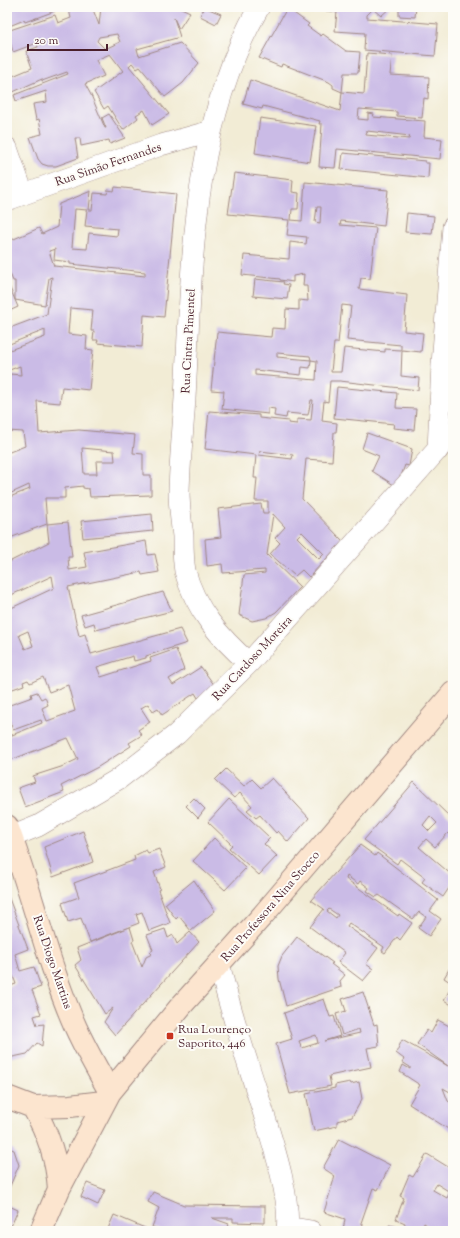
<svg xmlns="http://www.w3.org/2000/svg" width="460" height="1238" viewBox="0 0 460 1238" font-family="'Sorts Mill Goudy',serif">
<style>
.building{fill:#cabbe6;fill-rule:evenodd}
.lines{fill:none;stroke-linecap:round;stroke-linejoin:round}
.street-casing{stroke:#9e8680;stroke-width:22}
.secondary-casing{stroke:#9e8680;stroke-width:24}
.street{stroke:#fff;stroke-width:21}
.secondary{stroke:#fce5cf;stroke-width:22}
.poi-dot{fill:#c8321e;stroke:#fdfcf7;stroke-width:1.5}
.labels{text-anchor:middle;stroke-width:4;stroke-linejoin:round;paint-order:stroke}
.street-label{font-size:12px;fill:#4a1f2b;stroke:#fdfcf7}
.poi-label{font-size:12px;fill:#4a1f2b;stroke:#fdfcf7;text-anchor:start}
</style>
<rect width="100%" height="100%" fill="#fdfcf7"/>
<filter id="ink" filterUnits="userSpaceOnUse"><feTurbulence type="fractalNoise" baseFrequency=".025" numOctaves="2"/><feDisplacementMap in="SourceGraphic" scale="8" xChannelSelector="R" yChannelSelector="G"/><feConvolveMatrix kernelMatrix="1 2 1 2 8 2 1 2 1" color-interpolation-filters="sRGB"/></filter>
<filter id="wash" filterUnits="userSpaceOnUse"><feTurbulence type="fractalNoise" baseFrequency=".012" numOctaves="4" result="noise"/><feDisplacementMap in="SourceGraphic" scale="16" xChannelSelector="R" yChannelSelector="G"/><feGaussianBlur stdDeviation="0.9" result="paint"/><feColorMatrix in="noise" values="0 0 0 0 0 0 0 0 0 0 0 0 0 0 0 0 0 1.4 0 .05"/><feComposite in="paint" operator="in"/></filter>
<g filter="url(#wash)">
<rect width="100%" height="100%" fill="#f2ecd5"/>
<g id="blocks">
<!-- building -->
<path class="building" d="M7,7H54L55,11L25,22L24,20L7,27Z
M78,7H92L99,25L101,7H179L190,12L179,29L174,18L180,37L137,49L139,56L180,43L199,63L183,83L165,97L140,67L137,69L132,63L129,66L169,114L152,125L144,110L136,115L138,118L123,130L108,106L104,109L94,92L123,71L110,54L96,60L104,76L85,84L91,95L105,128H106L102,118L109,114L125,138L110,144L109,140L81,146L80,138H75L78,158L56,166H48L42,164L38,159L30,137L42,134L39,119L36,120L33,104L47,102L46,91L16,101L14,95L68,74L67,72L42,81V79L13,92L8,78L32,68L26,51L38,47L37,43L13,52L7,31L55,15L58,23L71,18L69,10ZM117,34L120,42L105,49L97,41L99,37Z
M204,7L221,14L216,24L200,16Z
M288,7H391L381,16L373,9L367,15V18L438,24L435,56L364,50L365,33L335,31L337,12Z
M399,7H416L415,17L399,16Z
M287,8L309,24L307,26L321,36L323,34L346,51L360,52L358,73H344L342,92L333,88V85L329,82L282,64L281,67L259,58Z
M367,53L392,55L390,75L429,77L428,99L424,98L422,118L397,116V112L359,109L358,119L368,120V113L374,114L373,117L425,121L424,137L442,139L440,159L337,149L335,168L319,167L322,124H319L320,121L263,106L262,109L243,104L250,80L340,111L342,92L364,94ZM367,131L410,136L409,139L366,135Z
M260,118L316,126L310,162L255,153Z
M343,153L425,161V163H429L428,178L341,169Z
M234,173L293,180L292,192L299,193L298,209H292L291,220L302,221L305,182L388,190L384,226L341,221L340,225L376,228L370,279L361,278L359,289L407,295L404,331L423,333L421,352L402,350L401,376L419,378L418,390L340,381H330L328,402L324,401L322,421L337,423L336,432H334L332,461L306,459L302,499L343,541L309,577L302,570L295,576L270,554L280,543L275,538L285,527L273,514L267,555L300,587L276,612L266,618L252,621L239,615L244,575L265,573V570L223,573L222,564L207,566L205,539L221,537L218,509L261,504L263,513H268V501H255L257,478H254L256,455L205,449L209,411L259,415V418L289,421L288,423L297,424V419L311,420L313,400H311L308,415L287,413L286,418L274,416L275,409L268,408V414L222,409L224,391L211,390L217,332L271,337L272,328L285,329L286,309L299,310V300L308,301L307,286H303L304,274L293,276V282L280,280V279L242,275L244,255L289,259L290,242L306,244L307,237L287,235L289,220L228,214ZM317,207H321L320,223L315,222ZM342,305L351,306L347,340L401,345V350L385,349V352L344,348L341,372H331L334,343H338ZM277,353L310,356L311,360L317,361L316,380L255,375V370L301,375L302,367L310,368L311,360L277,357ZM260,451L293,455L292,459L259,455ZM302,532L324,554L319,559L297,537Z
M115,187L176,194L164,317L144,315L142,347L97,343L98,340H93L94,331H91L93,310L70,308L68,334L87,336L86,349L93,350L89,390L62,387L60,403L37,401L39,433L79,430L135,435L133,453L143,454V475H151V495L90,497L89,489L83,488V486L65,488V498H45L47,524L7,539V498L30,489L29,485L7,495V453L25,446L23,432L8,431L7,404L10,374L21,375L20,366L7,371V351L45,337V330L7,345V329L47,314L52,277L49,278L45,305L15,300L18,307L7,312V281L15,300V281H13L7,266V242L39,228L42,234L57,227L59,204L91,191L89,210H92L94,193L107,194L108,190L114,191ZM75,209L87,210L85,226L118,229L117,236L89,233L87,249L72,248ZM55,249L54,260L70,262V264L145,272V276L54,266L49,251ZM82,448L114,451L115,461H96L97,474H84Z
M407,213L434,216L432,234L405,232Z
M255,279L284,282L283,284L289,285L287,299L253,296Z
M337,387L397,393L396,408L416,409L414,430L393,428L394,424L334,418Z
M367,433L412,449L409,466L405,465L397,487L372,471L379,456L362,449Z
M152,514L153,531L83,538L81,521Z
M68,522L72,557H68L69,570L87,567L84,552L146,541L148,555L155,554L159,572L142,575L141,572L68,587L79,636L85,634L91,654L180,629L187,643L146,656V658L134,661L133,656L97,667L101,677L151,661L150,658L176,649L184,670L169,679L173,685L201,667L215,686L198,698L195,693L162,715L158,709L153,712L148,704L141,708L150,722L138,730L142,735L129,743L131,746L98,767L61,786L64,792L25,807L18,788L35,782L33,776L61,767L78,759L68,738L8,761L7,737L42,723L41,720L13,730L7,714V706L32,697L31,694L37,692L41,699L45,697L48,705L42,708L47,721L75,711L68,685L49,692L43,677L30,683L28,680L23,682L24,685L7,691V610L54,588L52,576L7,597V563L49,542L47,524ZM28,631L33,646L25,649L19,635Z
M163,592L172,611L96,630L94,623L85,626L81,615Z
M226,769L244,786L252,779L261,788L272,778L309,818L288,842L278,831L276,833L260,815L256,818L247,810L252,806L240,793L234,798L215,780Z
M414,782L453,820V838L448,833L435,847L426,839L419,847L453,876V882L443,897L422,882L425,878L400,859L397,864L364,840ZM430,816L437,823L429,831L423,825Z
M194,798L205,809L198,818L186,806Z
M229,799L270,838L264,844L277,856L259,875L229,848L232,845L208,822Z
M83,831L93,862L53,877L44,847Z
M214,838L246,868L225,890L193,861Z
M360,845L375,856L377,853L438,900L430,911L441,919L429,936L418,928L426,917L419,912L413,919L379,895L376,897L367,891L369,888L360,881L358,884L347,876L346,879L398,916L399,914L412,923L400,940L397,937L385,953L382,951L384,947L349,923L347,926L378,948L366,964L373,969L363,981L338,962L345,953L310,927L324,909L311,900ZM329,909L338,915L336,918L327,911Z
M159,849L166,867L154,872L160,889L158,890L170,923L149,931L142,912L136,914L139,923L90,942L81,918L68,922L62,903L79,897L74,883L135,860L134,856L146,850L148,853Z
M194,880L215,911L191,931L179,916L176,919L165,904Z
M7,893L28,949L15,954L20,971L34,967L41,987L32,990L41,1014L34,1016L37,1025L44,1024L42,1046L37,1043L27,1054L8,1058L7,987L16,984L13,976L7,979Z
M130,927L134,940L132,941L142,967L146,957L152,954L150,952L153,950L147,935L165,929L168,938L173,935L177,944L190,932L199,942L115,1035L104,1022L113,1008L105,1014L75,965L81,960L77,948Z
M297,937L333,963L331,964L345,975L340,981L341,987L286,1006L279,979L278,966L282,956Z
M453,962V984L444,978Z
M453,984V1006L444,1000Z
M363,992L374,1025L377,1024L379,1046L367,1048L371,1067L329,1076L331,1086L290,1094L276,1044L292,1039L284,1013L324,999L330,1017L334,1016L340,1036L324,1041L360,1033L359,1029L342,1035L336,1014L346,1011L342,999ZM316,1035L318,1043L302,1048L299,1041Z
M438,1020L453,1028V1087L450,1092L443,1088L448,1101L452,1104L453,1102V1132L409,1104L420,1085L400,1072L403,1065L410,1069V1067L402,1062L404,1059L396,1053L402,1040L448,1066L417,1044L427,1030L431,1033Z
M350,1082L351,1084L359,1082L362,1099L352,1117L337,1121V1126L314,1131L306,1094L335,1088V1085Z
M339,1139L390,1165L378,1190L373,1188L361,1223H363L362,1231L343,1230L345,1219L324,1212L335,1176L323,1168Z
M7,1147L14,1150L19,1165L7,1193Z
M427,1154L453,1170V1231H426L427,1225L424,1223L422,1231H387L389,1225L404,1228L405,1223L396,1219L404,1198L400,1196L409,1175L413,1177ZM437,1184L450,1192L447,1198L433,1190Z
M87,1183L105,1190L98,1205L81,1197Z
M153,1192L184,1205L265,1206V1223L233,1222V1218H212L229,1224L227,1231H163L152,1227L159,1208L148,1202Z
M7,1205L18,1210L9,1231H7Z
M114,1215L152,1231H107Z"/>
</g>
</g>
<g filter="url(#ink)">
<use href="#blocks" fill-opacity="0" stroke="#9e8680" stroke-width="1"/>
<g class="lines">
<!-- street casing -->
<g class="street-casing">
<path id="street" d="M7,148L23,194
M7,200L161,145L211,131
M438,450L442,364L453,227
M249,663C220,638 195,609 185,571C183,560 183,547 183,536C181,521 179,506 179,491C180,460 183,429 185,398C192,265 191,126 259,7
M11,837L38,826L120,778L177,734L249,663L453,432
M219,963C231,1017 250,1068 266,1121C275,1150 291,1201 287,1231
M287,1227L311,1231"/>
</g>
<!-- secondary casing -->
<g class="secondary-casing">
<path id="secondary" d="M7,826C32,892 47,963 76,1028C86,1050 98,1071 110,1092
M7,1097L33,1107L70,1106L103,1102
M33,1107C48,1133 57,1159 59,1189
M41,1231L59,1189L110,1092L181,1006L263,915L453,693"/>
</g>
<!-- street -->
<use href="#street" class="street"/>
<!-- secondary -->
<use href="#secondary" class="secondary"/>
</g>
</g>
<!-- markers -->
<rect class="poi-dot" x="166" y="1032" width="8" height="8" rx="2"/>
<g class="labels">
<!-- street labels -->
<g class="street-label">
<text transform="translate(108 164) rotate(-19)" y="4">Rua Simão Fernandes</text>
<text transform="translate(188 341) rotate(-87)" y="4">Rua Cintra Pimentel</text>
<text transform="translate(252 658) rotate(-47)" y="4">Rua Cardoso Moreira</text>
<text transform="translate(270 906) rotate(-49)" y="4">Rua Professora Nina Stocco</text>
<text transform="translate(53 962) rotate(71)" y="4">Rua Diogo Martins</text>
</g>
<!-- poi labels -->
<g class="poi-label">
<text x="178" y="1033">Rua Lourenço<tspan x="178" dy="14">Saporito, 446</tspan></text>
</g>
</g>
<!-- margin -->
<rect width="460" height="1238" fill="none" stroke="#fdfcf7" stroke-width="24"/>
<!-- scale -->
<path d="M28 44v6h79v-6" fill="none" stroke="#4a1f2b" stroke-width="2"/>
<text x="34" y="44" font-size="12" fill="#4a1f2b" stroke="#fdfcf7" stroke-width="3" paint-order="stroke">20 m</text>
</svg>
